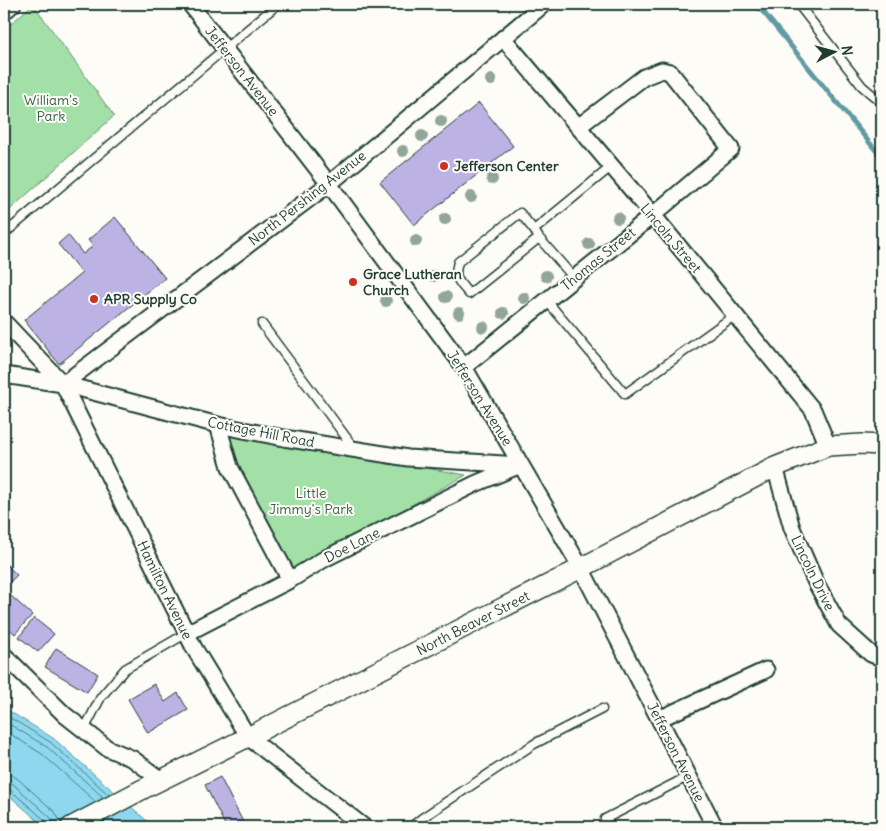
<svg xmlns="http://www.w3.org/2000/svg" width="886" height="831" viewBox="0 0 886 831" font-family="Delius,sans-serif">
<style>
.green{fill:#a3e0a7;stroke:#618e6e}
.water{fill:#8ed8ef;stroke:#629aa4}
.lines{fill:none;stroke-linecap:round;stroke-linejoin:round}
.shore{stroke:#4b7b7f;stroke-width:1}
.stream{stroke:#629aa4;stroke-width:5}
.building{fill:#bcb3e4;stroke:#1f3d34}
.service-casing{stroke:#1f3d34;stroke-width:11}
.minor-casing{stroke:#1f3d34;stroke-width:19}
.tertiary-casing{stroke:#1f3d34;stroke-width:22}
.service{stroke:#fdfcf7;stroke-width:8}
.minor{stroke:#fdfcf7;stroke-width:15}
.tertiary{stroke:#fdfcf7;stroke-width:19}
.tree{fill:#91a598}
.poi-dot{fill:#c8321e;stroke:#fdfcf7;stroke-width:2}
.labels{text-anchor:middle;stroke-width:4;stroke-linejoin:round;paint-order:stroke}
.street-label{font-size:14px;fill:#1f3d34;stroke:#fdfcf7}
.park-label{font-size:14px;fill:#395e4b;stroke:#fdfcf7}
.poi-label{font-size:14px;font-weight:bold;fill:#1f3d34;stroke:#fdfcf7;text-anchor:start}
</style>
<rect width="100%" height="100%" fill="#fdfcf7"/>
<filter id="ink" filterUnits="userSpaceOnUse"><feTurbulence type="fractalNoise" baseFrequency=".02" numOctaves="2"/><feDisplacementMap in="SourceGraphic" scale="10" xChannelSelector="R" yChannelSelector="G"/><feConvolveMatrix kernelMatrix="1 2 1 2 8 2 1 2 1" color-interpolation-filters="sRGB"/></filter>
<g filter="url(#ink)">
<!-- green -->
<path class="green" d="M33,4L114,116L4,215V30Z
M227,433L466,475L284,576Z"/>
<!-- water -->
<path class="water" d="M4,708L53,738L154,827H45L4,791Z"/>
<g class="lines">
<!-- shore -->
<path class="shore" d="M4,714L50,742L109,795
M4,721L47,747L104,798
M4,730L42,754L96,802
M4,774L12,775L18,779L55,812L61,823
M4,782L13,784L50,817L53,821L54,827
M4,788L9,789L46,821L48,827"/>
<!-- stream -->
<path class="stream" d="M755,4L765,14L882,158"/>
</g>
<!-- building -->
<path class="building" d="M479,103L513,146L414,225L380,182Z
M115,217L165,278L59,364L24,320L82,273L58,244L68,235L83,254L93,246L88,240Z
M4,562L17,575L4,588Z
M10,595L32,615L15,634L4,624V602Z
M34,618L54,634L38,652L19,637Z
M56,648L98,674L87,692L45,667Z
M154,684L165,702L178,693L188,710L148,733L128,699Z
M220,777L243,822L233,827H226L205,785Z"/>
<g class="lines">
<!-- service casing -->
<g class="service-casing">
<path id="service" d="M798,4L862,86L882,103
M534,230L539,238L469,294C459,282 453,278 458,262L520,213L534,230L612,166
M4,234L278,4
M539,238L574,278
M547,301L625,394L735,315
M262,324L354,448
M84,730L101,697L125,669L187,633
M605,819L689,776
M411,827L422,818L534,744L602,709"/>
</g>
<!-- minor casing -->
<g class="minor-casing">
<path id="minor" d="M190,4L329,184L464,367L581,568L715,827
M4,12L13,4
M503,38L653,215L813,410L828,446
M4,322L63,384L194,648L248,737L364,827
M464,367L653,215L731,149L670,72L662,70L644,77L578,127
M4,375L63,384L218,425L284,438L408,458L521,465
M63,384L329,184L544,4
M218,425L230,467L290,580
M775,467L792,528L816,583L839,625L871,654L882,658
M187,633L290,580L326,558L475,484L518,466
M4,655L65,715L107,748L133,759L161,780
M659,719L766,670"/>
</g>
<!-- tertiary casing -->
<g class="tertiary-casing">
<path id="tertiary" d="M71,827L143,789L248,737L581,568L775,467L828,446L862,444L882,445"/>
</g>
<!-- service -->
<use href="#service" class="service"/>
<!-- minor -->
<use href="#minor" class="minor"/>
<!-- tertiary -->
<use href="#tertiary" class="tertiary"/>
</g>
<!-- trees -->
<g class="tree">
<circle cx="491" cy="80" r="6"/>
<circle cx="441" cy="121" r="6"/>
<circle cx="422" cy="136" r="6"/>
<circle cx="403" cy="151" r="6"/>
<circle cx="492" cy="179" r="6"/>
<circle cx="471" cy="197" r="6"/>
<circle cx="618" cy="218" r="6"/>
<circle cx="445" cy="219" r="6"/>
<circle cx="416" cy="241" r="6"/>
<circle cx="589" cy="244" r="6"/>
<circle cx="434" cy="276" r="6"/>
<circle cx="546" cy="276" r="6"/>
<circle cx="446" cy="297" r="6"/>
<circle cx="524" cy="298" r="6"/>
<circle cx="386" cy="301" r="6"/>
<circle cx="459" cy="313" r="6"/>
<circle cx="503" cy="313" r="6"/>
<circle cx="483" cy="327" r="6"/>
</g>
</g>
<!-- markers -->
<g class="poi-dot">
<circle cx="444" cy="166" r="5"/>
<circle cx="353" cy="282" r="5"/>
<circle cx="94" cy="299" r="5"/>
</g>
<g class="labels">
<!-- street labels -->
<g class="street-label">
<text transform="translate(242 71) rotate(52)" y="5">Jefferson Avenue</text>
<text transform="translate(307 198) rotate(-38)" y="5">North Pershing Avenue</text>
<text transform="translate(671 238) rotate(50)" y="5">Lincoln Street</text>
<text transform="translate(598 259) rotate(-39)" y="5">Thomas Street</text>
<text transform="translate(480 398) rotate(58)" y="5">Jefferson Avenue</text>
<text transform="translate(261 432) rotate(11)" y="5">Cottage Hill Road</text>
<text transform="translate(352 545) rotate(-27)" y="5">Doe Lane</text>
<text transform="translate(813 573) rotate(64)" y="5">Lincoln Drive</text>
<text transform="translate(165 590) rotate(64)" y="5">Hamilton Avenue</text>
<text transform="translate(473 623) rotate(-27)" y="5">North Beaver Street</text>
<text transform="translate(676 752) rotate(63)" y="5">Jefferson Avenue</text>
</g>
<!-- park labels -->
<g class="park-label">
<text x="51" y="105">William's<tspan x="51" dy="16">Park</tspan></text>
<text x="311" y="498">Little<tspan x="311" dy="16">Jimmy's Park</tspan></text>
</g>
<!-- poi labels -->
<g class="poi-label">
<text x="454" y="171">Jefferson Center</text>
<text x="363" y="279">Grace Lutheran<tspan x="363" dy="16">Church</tspan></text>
<text x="104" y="304">APR Supply Co</text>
</g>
</g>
<!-- margin -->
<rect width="886" height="831" fill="none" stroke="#fdfcf7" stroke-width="20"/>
<rect x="10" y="10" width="866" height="811" fill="none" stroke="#1f3d34" stroke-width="2" filter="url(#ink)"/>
<!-- north arrow -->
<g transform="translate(834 52) rotate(84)" stroke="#fdfcf7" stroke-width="4" paint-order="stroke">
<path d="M0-4L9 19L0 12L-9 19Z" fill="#1f3d34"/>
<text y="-8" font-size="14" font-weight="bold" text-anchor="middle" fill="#1f3d34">N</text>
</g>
</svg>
